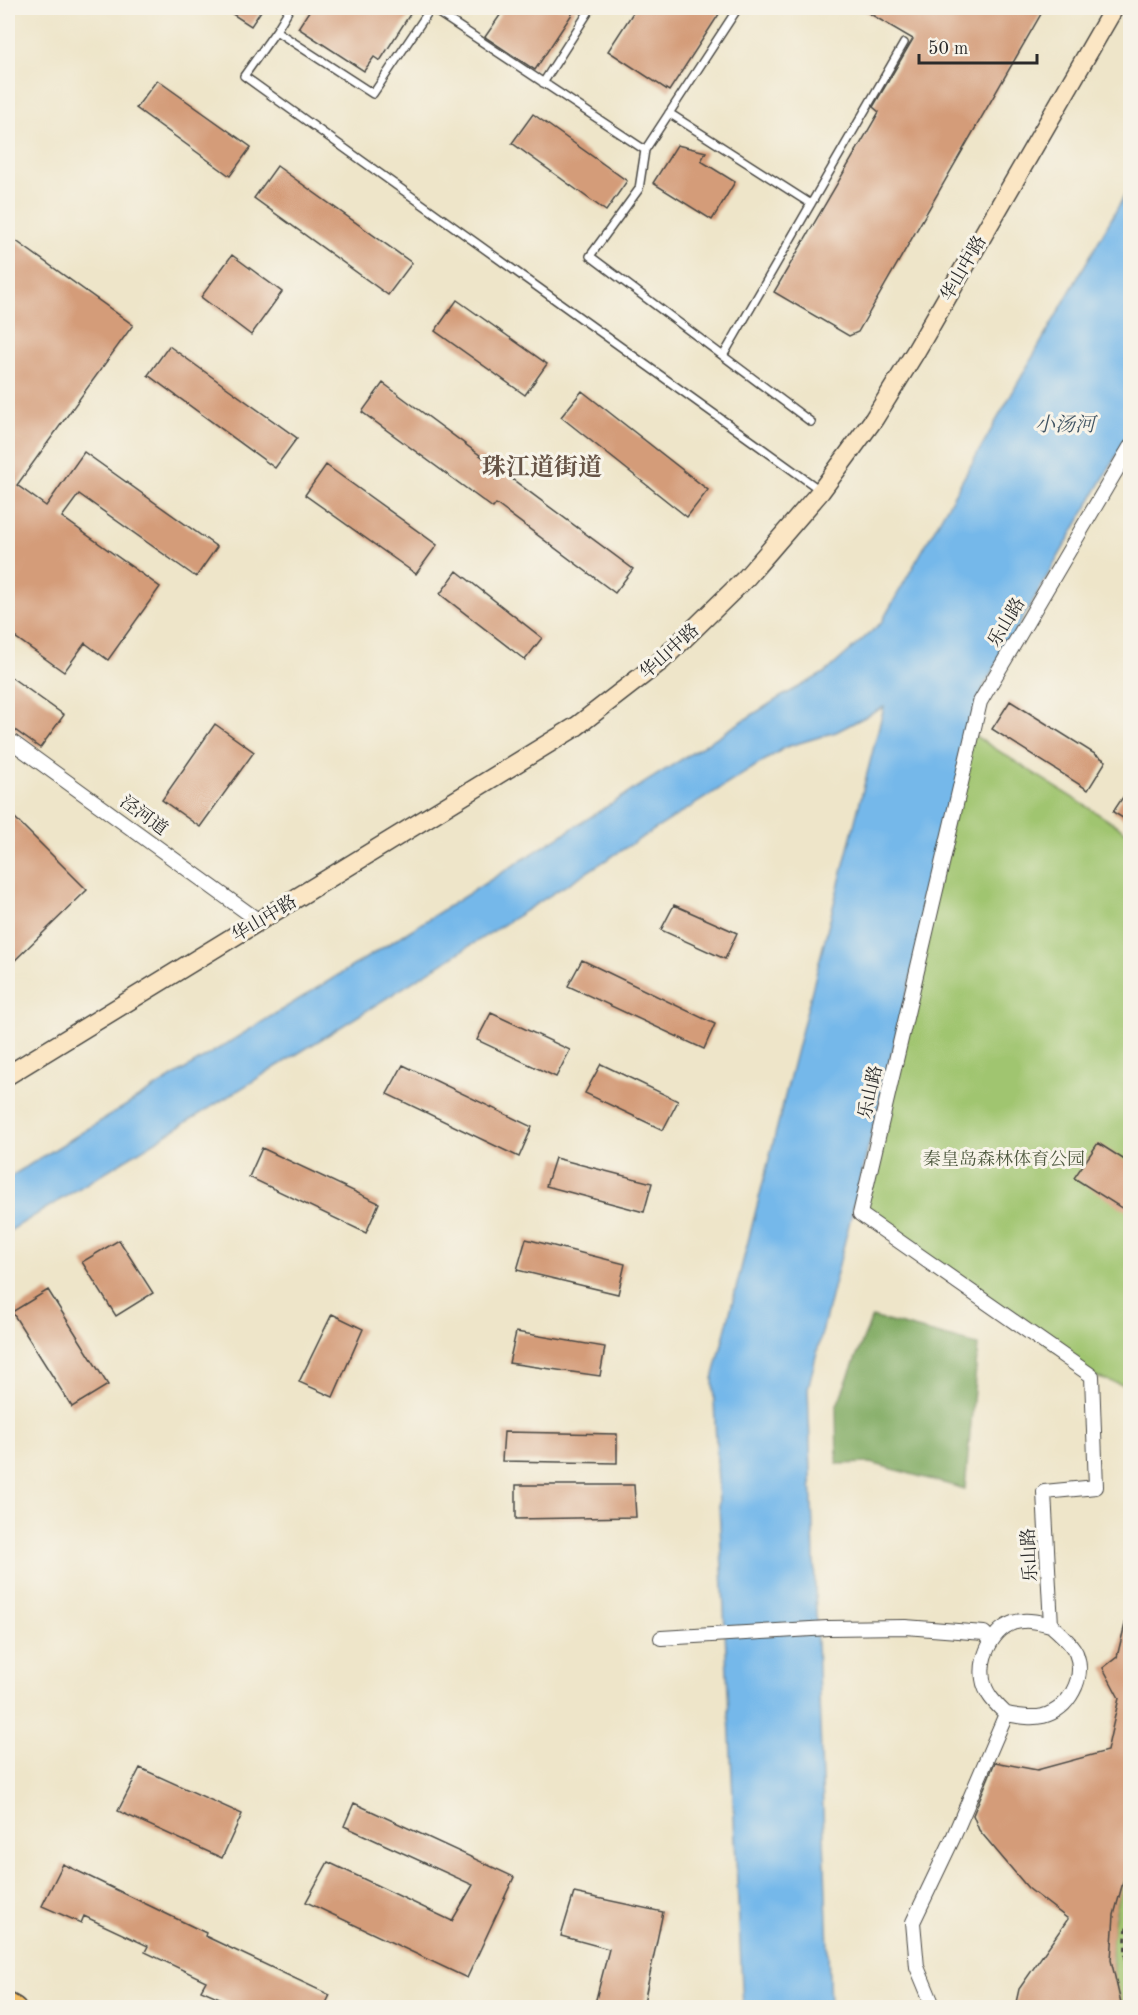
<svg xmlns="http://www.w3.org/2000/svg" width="1138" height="2015" viewBox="0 0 1138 2015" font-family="'Old Standard TT','Noto Serif SC',serif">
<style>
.green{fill:#a0c56f;stroke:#66784d;stroke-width:1.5}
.forest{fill:#80aa62;stroke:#566a46;stroke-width:1.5}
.water{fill:#74b8ea;stroke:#50728a;stroke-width:1.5}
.building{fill:#d49c79}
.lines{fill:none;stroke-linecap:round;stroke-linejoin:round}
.lane-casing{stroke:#484743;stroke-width:10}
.street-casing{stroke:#484743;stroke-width:16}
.secondary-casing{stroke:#484743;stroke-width:21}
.primary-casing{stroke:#484743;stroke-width:24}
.path{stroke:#484743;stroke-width:3;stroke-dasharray:4.5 4.5;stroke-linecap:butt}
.lane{stroke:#fff;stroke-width:7}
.street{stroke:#fff;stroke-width:14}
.secondary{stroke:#fbe6c4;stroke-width:18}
.primary{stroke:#f6c16b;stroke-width:21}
.labels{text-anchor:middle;stroke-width:6;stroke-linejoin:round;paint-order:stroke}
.street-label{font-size:18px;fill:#2b2b2b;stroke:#f7f3e8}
.park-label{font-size:18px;fill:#4e593f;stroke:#f7f3e8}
.water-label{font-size:20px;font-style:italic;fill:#415564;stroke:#f7f3e8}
.district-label{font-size:24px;font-weight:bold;fill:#665346;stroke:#f7f3e8}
</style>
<rect width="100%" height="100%" fill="#f7f3e8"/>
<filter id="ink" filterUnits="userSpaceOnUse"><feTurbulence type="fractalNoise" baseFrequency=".0167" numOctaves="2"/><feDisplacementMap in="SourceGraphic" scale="12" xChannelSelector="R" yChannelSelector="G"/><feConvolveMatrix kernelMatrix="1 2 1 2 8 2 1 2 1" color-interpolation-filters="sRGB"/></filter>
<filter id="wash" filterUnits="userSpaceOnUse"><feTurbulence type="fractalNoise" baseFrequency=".008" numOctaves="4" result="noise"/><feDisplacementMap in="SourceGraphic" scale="24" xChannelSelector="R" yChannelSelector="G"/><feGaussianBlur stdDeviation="1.35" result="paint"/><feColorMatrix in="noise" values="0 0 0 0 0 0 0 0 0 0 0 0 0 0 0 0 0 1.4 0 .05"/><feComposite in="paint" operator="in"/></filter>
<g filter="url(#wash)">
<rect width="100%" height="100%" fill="#eee5c9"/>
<!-- green -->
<path class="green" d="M972,734L1130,834V1387L1092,1376L860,1214Z
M1130,1863V2007H1123C1104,1954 1112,1920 1127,1868Z"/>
<!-- forest -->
<path class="forest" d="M872,1317L978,1345L965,1489L871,1463L837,1464L836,1408Z"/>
<!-- water -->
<path class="water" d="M1130,186V432L984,686L808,1388L830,2007H743L713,1379L884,707L836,732L786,747L323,1038L8,1232V1178L392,942L779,698L826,672L881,623Z"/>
<g id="blocks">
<!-- building -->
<path class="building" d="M223,8H263L251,26Z
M311,8H414L380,61L374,57L364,71L298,28Z
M505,8H576L535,70L485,37Z
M636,8H723L669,91L608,51Z
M860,8H1030L1041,14L858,332L849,336L774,292L879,112L873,107L913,39Z
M157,80L251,147L230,176L136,108Z
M533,114L627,181L606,211L512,143Z
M677,145L706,152L701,161L735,182L712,220L653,183Z
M277,166L412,263L388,295L254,198Z
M12,238L133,325L17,485L46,506L84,452L217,547L196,577L79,494L62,517L160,587L108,660L85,643L64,672L8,632V245Z
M232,255L282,292L251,335L201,297Z
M457,300L547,364L525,395L435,331Z
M169,346L297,438L275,468L148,375Z
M383,383L633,569L615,593L496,504L493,508L362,412Z
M582,391L708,490L687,517L561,417Z
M326,465L437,545L416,574L305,495Z
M457,571L542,638L525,660L440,594Z
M8,675L64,715L40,748L8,725Z
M1010,701L1106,761L1088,790L992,729Z
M215,724L254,752L200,827L162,800Z
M1131,785V823L1113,812Z
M8,811L87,890L8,967Z
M674,905L737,933L725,959L661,930Z
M582,960L715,1024L704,1049L568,986Z
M491,1013L570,1050L556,1077L477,1040Z
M601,1064L678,1101L663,1130L585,1093Z
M403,1065L532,1127L519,1157L387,1094Z
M1098,1143L1131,1164V1214L1074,1178Z
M262,1148L379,1203L366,1233L249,1177Z
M555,1158L652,1183L644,1212L546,1186Z
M526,1239L625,1264L618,1294L517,1270Z
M119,1240L153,1293L116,1316L82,1262Z
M48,1290L108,1385L72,1407L12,1312Z
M332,1314L363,1329L333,1397L299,1382Z
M516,1332L605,1347L600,1376L509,1363Z
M504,1432L617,1434V1463L502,1461Z
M516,1485H634L636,1517L516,1519Z
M1126,1620L1131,1621V1863L1127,1868L1114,1915L1111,1960L1122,2007H1015L1019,1989L1068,1919L1028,1888L979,1830L973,1815L995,1762L1037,1770L1107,1751L1119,1698L1103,1668L1117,1657Z
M140,1768L242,1814L222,1858L118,1811Z
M354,1803L514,1877L467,1978L306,1902L328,1862L452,1921L473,1885L344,1826Z
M63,1864L206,1933L205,1936L330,1995L324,2007H240L201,1990L206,1981L145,1952L148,1946L84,1916L81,1923L42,1906Z
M574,1893L663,1912L643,2007H594L609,1949L561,1936Z"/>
</g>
</g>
<g filter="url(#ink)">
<use href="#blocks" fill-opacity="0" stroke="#484743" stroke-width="1.5"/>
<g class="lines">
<!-- lane casing -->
<g class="lane-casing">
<path id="lane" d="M431,8L373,94L276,31L244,76L820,490
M431,8L645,150L738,8
M276,31L290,8
M543,83L591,8
M669,113L811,204
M645,150L639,189L590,256L811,422
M723,356L904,43"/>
</g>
<!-- street casing -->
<g class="street-casing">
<path id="street" d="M8,739L259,921
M661,1638L828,1628L905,1627L984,1633L991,1640
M1006,1714C1018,1716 1030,1719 1043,1716C1069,1709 1086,1678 1076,1653C1071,1642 1059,1633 1051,1625
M934,2008L917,1967L913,1922L953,1838L1006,1714C996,1704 985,1694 983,1679C979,1655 996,1622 1023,1621C1032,1620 1042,1623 1051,1625L1044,1492L1096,1487L1092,1376L860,1214L980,702L1130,447"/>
</g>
<!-- secondary casing -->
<g class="secondary-casing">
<path id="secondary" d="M8,1075L577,726L661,661L746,578L821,491L874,419L916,351L1114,8"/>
</g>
<!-- primary casing -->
<g class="primary-casing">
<path id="primary" d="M8,2004L15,2008"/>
</g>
<!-- path -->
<path class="path" d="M1130,1910C1124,1936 1124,1960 1130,1985"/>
<!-- lane -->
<use href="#lane" class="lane"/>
<!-- street -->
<use href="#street" class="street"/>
<!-- secondary -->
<use href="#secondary" class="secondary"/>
<!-- primary -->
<use href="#primary" class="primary"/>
</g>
</g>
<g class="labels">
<!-- street labels -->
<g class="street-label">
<text transform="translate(963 268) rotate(-60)" y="6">华山中路</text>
<text transform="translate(1006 622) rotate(-59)" y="6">乐山路</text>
<text transform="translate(669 651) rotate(-42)" y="6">华山中路</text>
<text transform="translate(144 815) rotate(36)" y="6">泾河道</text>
<text transform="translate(264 918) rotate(-31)" y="6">华山中路</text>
<text transform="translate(870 1092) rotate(-77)" y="6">乐山路</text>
<text transform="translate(1029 1555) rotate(-93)" y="6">乐山路</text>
</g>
<!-- park labels -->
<g class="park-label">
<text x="1004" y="1165">秦皇岛森林体育公园</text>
</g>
<!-- water labels -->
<g class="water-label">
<text x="1065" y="431">小汤河</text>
</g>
<!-- district labels -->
<g class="district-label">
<text x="542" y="475">珠江道街道</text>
</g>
</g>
<!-- margin -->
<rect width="1138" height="2015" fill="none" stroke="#f7f3e8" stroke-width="30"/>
<!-- scale -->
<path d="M919 54v9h118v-9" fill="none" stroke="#2b2b2b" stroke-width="3"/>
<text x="928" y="54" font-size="18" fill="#2b2b2b" stroke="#f7f3e8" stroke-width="4.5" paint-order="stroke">50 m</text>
</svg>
